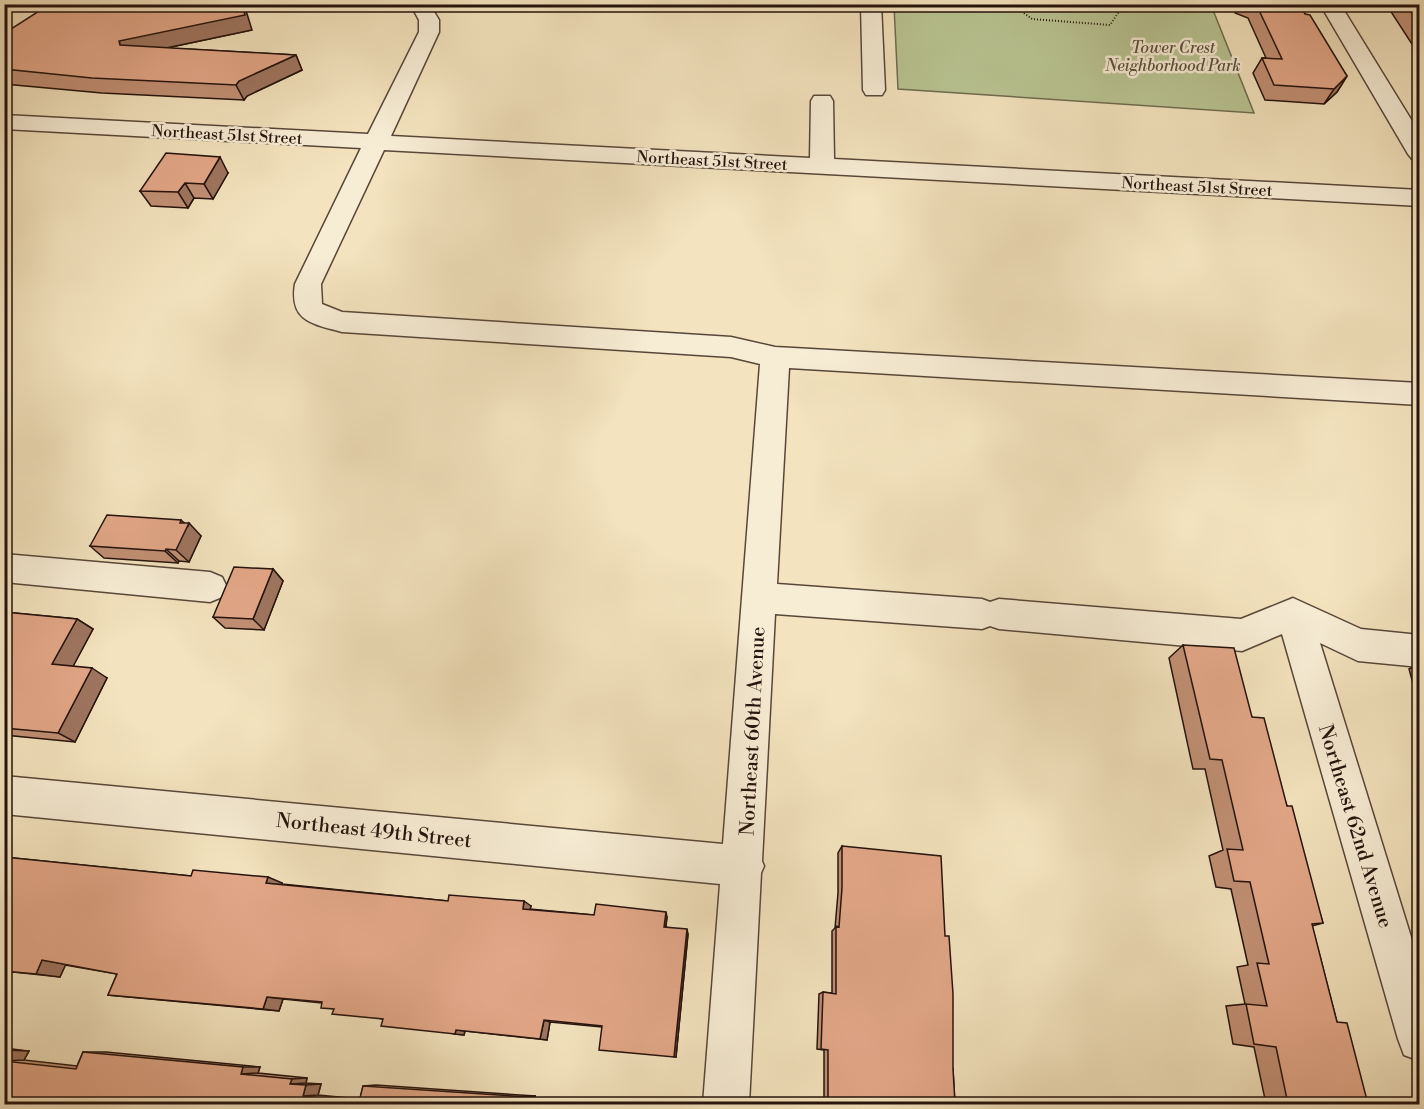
<svg xmlns="http://www.w3.org/2000/svg" width="1424" height="1109" viewBox="0 0 1424 1109" font-family="'Libre Bodoni',serif">
<style>
.green{fill:#b9c493;stroke:#6f6c50;stroke-width:1.5}
.lines{fill:none;stroke-linecap:round;stroke-linejoin:round}
.minor-casing{stroke:#584739;stroke-width:3}
.path{stroke:#25130d;stroke-width:2;stroke-dasharray:1 2;stroke-linecap:butt}
.minor{fill:#f7edd5;fill-rule:evenodd}
.wall{fill:#c29075;stroke:#25130d;stroke-width:1.5}
.shaded-wall{fill:#9e755f;stroke:#25130d;stroke-width:1.5}
.building{fill:#e2a788;stroke:#25130d;stroke-width:1.5}
.labels{text-anchor:middle;stroke-width:5;stroke-linejoin:round;paint-order:stroke}
.far-park-label{font-size:16px;font-style:italic;fill:#59513c;stroke:#f7edd5}
.far-street-label{font-size:16px;fill:#25130d;stroke:#f7edd5}
.street-label{font-size:20px;fill:#25130d;stroke:#f7edd5}
</style>
<rect width="100%" height="100%" fill="#f3e3be"/>
<filter id="stains"><feTurbulence type="fractalNoise" baseFrequency=".00333" numOctaves="4"/><feColorMatrix values="0 0 0 0 .2 0 0 0 0 .09 0 0 0 0 .02 0 0 0 .5 -.17"/></filter>
<radialGradient id="worn" r=".72"><stop offset=".6" stop-color="#630" stop-opacity="0"/><stop offset="1" stop-color="#630" stop-opacity=".3"/></radialGradient>
<!-- green -->
<path class="green" d="M894,5H1211L1254,113L898,89Z"/>
<g class="lines">
<!-- minor casing -->
<g class="minor-casing">
<path id="minor" d="M4,4H20L4,13Z
M861,4H881L885,90L882,95H866L863,90Z
M1320,4H1340L1420,134V161L1412,159L1408,154Z
M416,5H430L439,20V32L391,136L810,158L811,101L814,96H830L833,101L834,159L1420,190V206L384,150L321,284L322,304L342,312L731,337L775,347L1420,383V405L789,368L777,584L982,599L990,602L999,599L1241,619L1293,598L1361,629L1420,635V667L1358,661L1320,643L1420,966V1061L1404,1055L1398,1039L1282,634L1242,651L999,629L990,626L982,629L775,614L762,861L764,866L761,873L749,1104H703L720,884L4,814V776L723,844L760,364L731,357L342,332C312,324 289,321 295,284L361,148L4,129V115L368,134L419,32V20L413,9Z
M4,554L210,572L222,577L227,587L222,597L210,602L4,582Z"/>
</g>
<!-- path -->
<path class="path" d="M1012,4L1032,19L1110,25L1124,4"/>
<!-- minor -->
<use href="#minor" class="minor"/>
</g>
<!-- wall -->
<path class="wall" d="M1231,4H1300L1305,14L1347,76L1337,92L1324,104L1265,100L1253,73L1262,58H1266L1248,18L1235,13Z
M1386,4H1419V55Z
M4,30L8,31L252,30L167,48L296,55L302,70L247,96L244,100L102,93L4,84Z
M228,173L213,199L194,198L188,208L151,206L140,191Z
M184,523L201,536L189,562L179,561L178,563L104,558L90,546Z
M273,569L283,581L264,630L225,628L213,617Z
M4,612L77,619L93,629L73,666L107,678L75,742L4,735Z
M1183,645L1252,717L1287,806L1323,923L1312,926L1337,1022L1368,1104H1266L1254,1047L1233,1044L1226,1006L1245,1004L1237,967L1248,965L1231,889L1216,887L1209,856L1223,850L1205,769H1193L1169,658Z
M1419,664V706L1409,669Z
M1419,712V725L1416,714Z
M842,846L953,1069L955,1104H824V1050L817,1049L819,994L823,992L832,993V931L835,928L838,893V853Z
M4,857L191,876L282,883V884L448,901L531,906L530,909L594,915L667,917L666,927L688,934L676,1057L602,1027L550,1022L547,1040L465,1031L464,1035L455,1034L334,1009L322,1003L283,999L279,1011L108,995L117,974L65,965L60,977L4,971Z
M4,1048L29,1051L24,1060L77,1066L83,1052H106L260,1067L258,1073L307,1078L306,1083L321,1084L318,1095L360,1099L363,1086L376,1085L535,1096L533,1104H4Z"/>
<!-- shaded-wall -->
<path class="shaded-wall" d="M242,4H244L252,30L128,56L120,45L119,41Z
M296,55L302,70L247,96L244,100L236,85L239,81Z
M1347,76L1337,92L1324,104L1334,89Z
M220,157L228,173L213,199L204,184Z
M185,183L194,198L188,208L178,192Z
M181,520L188,526L189,523L201,536L189,562L176,550L180,523Z
M166,549L179,561L178,563L165,551Z
M273,569L283,581L264,630L253,619Z
M77,619L93,629L69,674L52,664Z
M92,668L107,678L75,742L58,733Z
M268,877L282,883L280,888L266,883Z
M524,901L531,906L529,914L523,909Z
M666,912L667,917L665,931L664,927Z
M687,929L688,934L676,1057H674Z
M42,960L66,964L60,977L36,974Z
M267,997L283,999L279,1011L263,1009Z
M544,1020L550,1022L547,1040L540,1039Z
M456,1030L465,1031L464,1035L455,1034Z
M4,1050L29,1051L24,1060L4,1061Z
M243,1067H260L258,1073L241,1074Z
M307,1078L306,1083L290,1084L292,1079Z
M321,1084L318,1095L303,1096L306,1085Z
M535,1096L533,1104H527L528,1097Z"/>
<!-- building -->
<path class="building" d="M50,4H108L106,6L112,4H242L245,15L119,41L120,45L296,55L239,81L236,85L92,78L4,69V30L8,31Z
M1256,4H1300L1305,14L1310,15L1347,76L1334,89L1274,85L1262,58L1282,59Z
M1406,4H1419V24Z
M166,153L220,157L204,184L185,183L178,192L140,191Z
M107,515L181,520L180,523H189L176,550L166,549L165,551L90,546Z
M234,567L273,569L253,619L213,617Z
M4,612L77,619L52,664L92,668L58,733L4,728V664L7,660H4Z
M1183,645L1234,648L1252,717L1264,718L1287,806H1292L1323,923L1312,924L1337,1022L1347,1023L1368,1104H1288L1276,1047L1254,1044L1246,1004L1267,1006L1257,963L1269,964L1250,882L1234,881L1227,849L1243,850L1222,760L1210,759Z
M842,846L941,856L945,936H949L953,994V1069L955,1104H828V1050L821,1049L823,992L836,994V926L839,927L842,888Z
M4,857L191,876L193,870L268,877L266,883L448,901L449,895L524,901L523,909L594,915L596,904L666,912L664,927L687,929L674,1057L599,1050L602,1026L544,1020L540,1039L456,1030L455,1034L381,1026L383,1019L332,1014L334,1009L321,1008L322,1002L267,997L263,1009L108,995L117,974L42,960L36,974L4,971Z
M83,1052L243,1067L241,1074L292,1079L290,1084L306,1085L303,1096L359,1102L363,1086L528,1097L527,1104H4V1061L76,1069Z"/>
<g class="labels">
<!-- far-park labels -->
<g class="far-park-label">
<text x="1173" y="53">Tower Crest<tspan x="1173" dy="18">Neighborhood Park</tspan></text>
</g>
<!-- far-street labels -->
<g class="far-street-label">
<text transform="translate(227 134) rotate(3)" y="6">Northeast 51st Street</text>
<text transform="translate(712 160) rotate(3)" y="6">Northeast 51st Street</text>
<text transform="translate(1197 186) rotate(3)" y="6">Northeast 51st Street</text>
</g>
<!-- street labels -->
<g class="street-label">
<text transform="translate(752 731) rotate(-87)" y="7">Northeast 60th Avenue</text>
<text transform="translate(1356 826) rotate(73)" y="7">Northeast 62nd Avenue</text>
<text transform="translate(374 830) rotate(6)" y="7">Northeast 49th Street</text>
</g>
</g>
<!-- margin -->
<rect width="1424" height="1109" fill="none" stroke="#f3e3be" stroke-width="24"/>
<rect x="6" y="6" width="1412" height="1097" fill="none" stroke="#25130d" stroke-width="3"/>
<rect x="12" y="12" width="1400" height="1085" fill="none" stroke="#25130d" stroke-width="1.5"/>
<rect width="100%" height="100%" filter="url(#stains)"/>
<rect width="100%" height="100%" fill="url(#worn)"/>
</svg>
